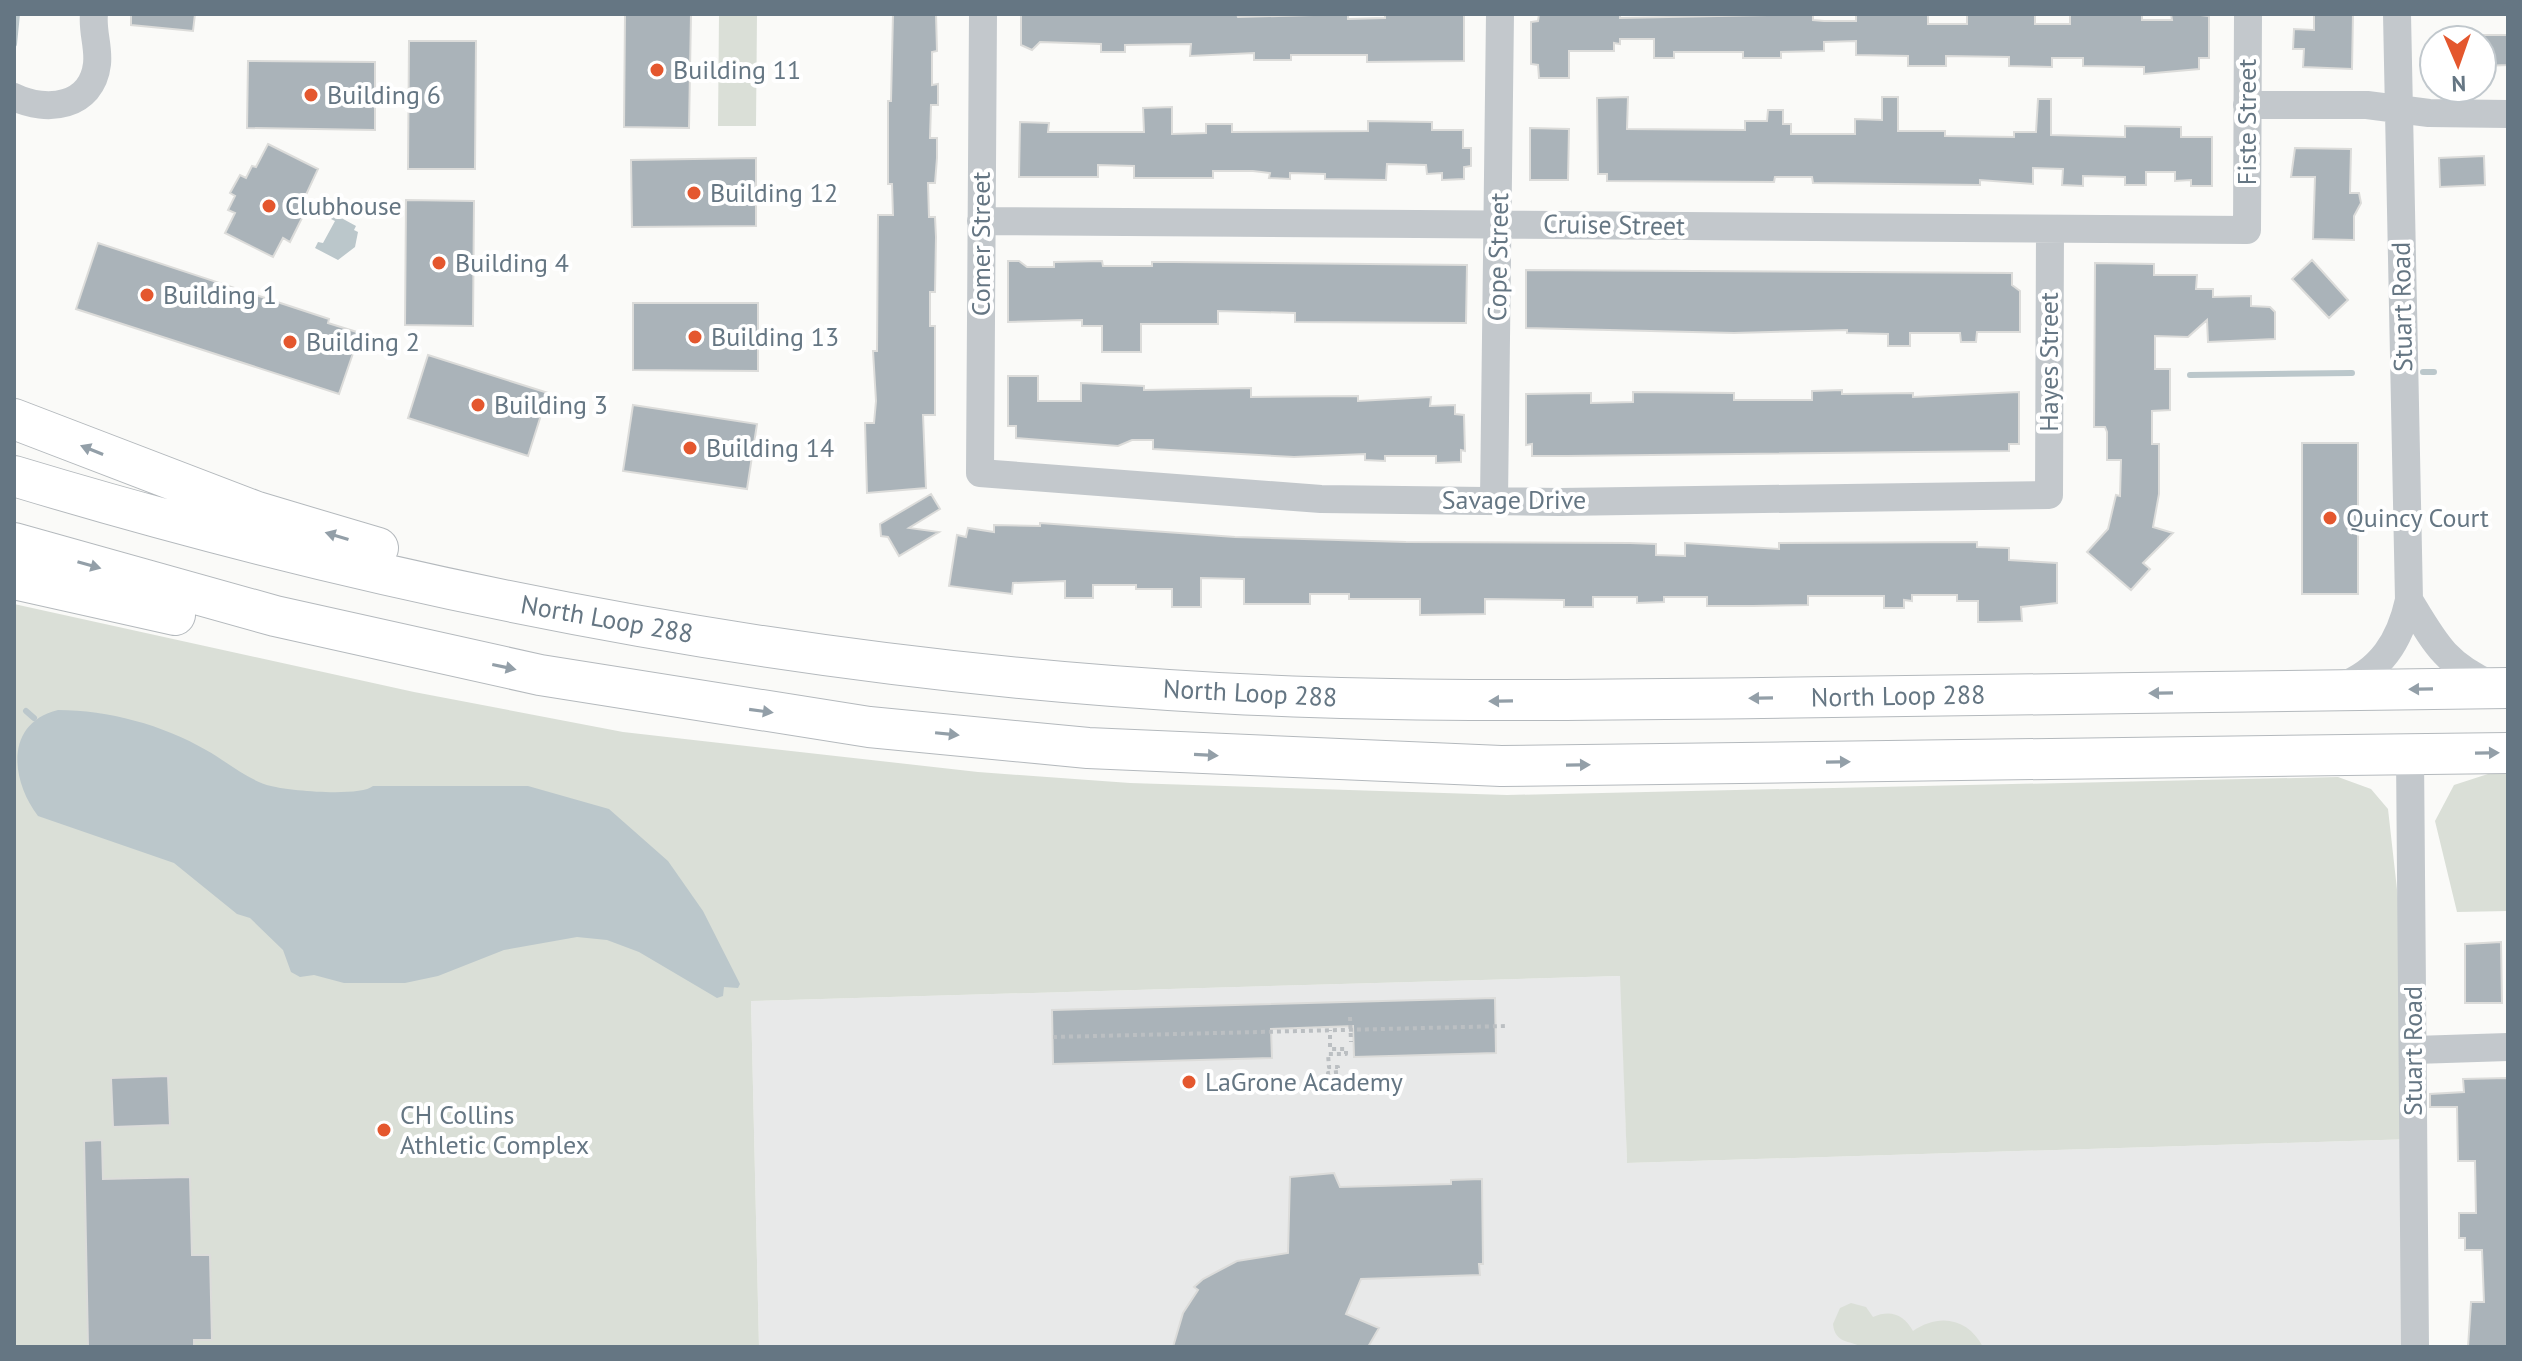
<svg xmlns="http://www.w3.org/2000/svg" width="2522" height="1361" viewBox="0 0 2522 1361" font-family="'PT Sans',sans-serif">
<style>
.built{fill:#e8e9e9}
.green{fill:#dadfd7}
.water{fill:#bbc7cb}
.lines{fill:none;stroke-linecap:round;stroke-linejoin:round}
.stream{stroke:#bbc7cb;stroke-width:6}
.building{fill:#aab3b9;stroke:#dcdcda;stroke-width:2}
.highway-casing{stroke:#b4b9bd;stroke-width:42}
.path{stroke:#bbbfc2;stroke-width:4;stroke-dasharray:4 4;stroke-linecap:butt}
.minor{stroke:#c3c8cc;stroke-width:28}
.highway{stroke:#fff;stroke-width:40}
.oneway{fill:#939fa8}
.poi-dot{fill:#e4572e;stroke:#fff;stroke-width:3}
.labels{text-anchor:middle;stroke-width:8;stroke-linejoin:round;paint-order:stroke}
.poi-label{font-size:26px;fill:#657683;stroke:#fff;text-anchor:start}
.street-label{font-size:26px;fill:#657683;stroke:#fff}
</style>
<rect width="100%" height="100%" fill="#fafaf8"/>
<!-- built -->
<path class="built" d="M1621,976L1627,1163L2413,1139L2415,1347H759L751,1001Z"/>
<!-- green -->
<path class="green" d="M719,14H757L756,126H718Z
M14,604L414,692L623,732L978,772L1130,783L1507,795L2338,777L2371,789L2388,809L2415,1050L2413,1139L1627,1163L1620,976L751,1001L759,1347H14Z
M2491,773H2508V911L2457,912L2435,821L2454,785Z
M1851,1303L1866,1307L1873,1317C1891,1309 1904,1315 1913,1331C1939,1313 1968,1318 1983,1347H1861C1850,1340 1835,1344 1833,1324L1840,1308Z"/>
<!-- water -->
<path class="water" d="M334,214L356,226L354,230L358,232L355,247L338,260L315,248L318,242L323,243L335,221L331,219Z
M58,710C108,710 163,725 206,750C226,761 249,781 271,786C290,791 360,797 373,786H528L609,809L668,861L703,911L740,984L738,988L724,987L723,996L717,998L639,952L607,940L577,937L504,950L438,976L405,983H344L314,975L300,977L291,972L283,950L250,918L237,914L174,863L38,816C10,779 5,723 58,710Z"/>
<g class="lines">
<!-- stream -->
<path class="stream" d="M14,44L17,14
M2423,372H2434
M2190,375L2352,373
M26,711L34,718"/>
</g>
<!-- building -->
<path class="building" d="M131,14H195L193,31L131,25Z
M625,14H691L689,128L624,127Z
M893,14H936L937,51L932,52V85L938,84V105H931L930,138H937V158L935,183H928L929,217H935L936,237L935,292H930V326H935V415H923L926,488L867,493L865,423H874L876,401L873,351H877L878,215H893L892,184H888V101H891Z
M1021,14H1237L1238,17L1348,14V19L1385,18V14H1464V61L1367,62V55H1291V60H1254V53L1190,56L1191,44L1125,45V52H1101V44L1040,42L1032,50L1021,45Z
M1539,14H1620V18L1813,14V20L1824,21H1856V14H1928V24H1967V14H2035V24H2070V14H2142V20H2172L2171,14H2192L2209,16V58H2199V69L2144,74V67L2083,66V58H2052V67L2009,66V57L1946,56V66H1908V56L1856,55V41L1824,42V51L1781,52V58H1743V52H1674V58H1654V39H1620V44L1614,43V51H1569V78H1539L1538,65L1531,64V22L1538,21Z
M2314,14H2353L2352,69L2303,67L2304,49H2293L2294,29L2314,30Z
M2482,35H2508V65L2482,66Z
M409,41H476L475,169H408Z
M248,61L375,62V130L247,128Z
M1628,97L1627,129L1745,130V121H1767L1768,110H1783V124H1791V134H1855V119L1882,120V97H1898V131H1945V136L2014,137V132H2036L2038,99H2051V135L2125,137V126L2181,127V137H2212V186H2191V180L2175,181V172H2146V185H2125V177L2083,176V186L2062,185L2063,169L2033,168V184L1980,180V185L1813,183L1812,177H1775L1774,182L1607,181V174H1598L1597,98Z
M1172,107V134L1206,133V124H1232V132L1368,131V121L1432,122V130H1463V148H1471V166L1464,167V179L1442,180V173L1427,174L1426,165L1387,164L1386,180L1325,179V174L1290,173V179L1269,178L1270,173L1253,171H1213V178H1134V166L1098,165V177H1019L1020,122L1049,123L1048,132H1144L1143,108Z
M1530,128L1569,129L1568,180H1530Z
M268,144L318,169L304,199L310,202L290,242L283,238L273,257L225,233L235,213L228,210L235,196L230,193L240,175L246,178L252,166L256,167Z
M2295,148L2351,149L2350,193H2359L2361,203L2354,216V240L2313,239L2315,177H2291Z
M2484,156L2485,185L2440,187L2439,158Z
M756,158V226L632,227L631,160Z
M406,200L474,201L473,326L405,325Z
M98,243L329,319L328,323L360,333L339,394L76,309Z
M2312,260L2348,300L2329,318L2292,279Z
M1008,261H1019L1027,267H1054V262L1102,261L1103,266H1152V262H1174L1467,265L1466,323L1295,322V313L1218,311V324H1141V352H1102V326H1082V320L1008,322Z
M2095,263L2154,264V275H2197L2196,289H2213V297L2251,296V306L2270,307L2275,312V339L2208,342L2207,320L2188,337L2155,336V369H2170V410L2152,411V444H2159V494L2153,527L2173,533L2143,563L2150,569L2131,590L2087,552L2108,529L2116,495L2120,496L2121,460H2107V432L2105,427H2094Z
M1526,270L2012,273V285L2020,291V332H1977L1976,342H1961L1960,333H1910V346H1888V334L1847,333V330L1734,333L1526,328Z
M633,303H758V371L633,370Z
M428,355L548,393L528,456L408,418Z
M1008,376H1038V401H1081V383L1144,386V390L1251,388V397L1358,396V401L1431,397L1430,406L1455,405V414L1464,415L1465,451L1461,450V462L1436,463V456H1385V461L1365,460V454L1294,457L1153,449V440H1132L1118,446L1016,438V426H1008Z
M1842,390V394L1913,393V397L2019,392V444H2009V451L1567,456H1532V444L1526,445V394L1591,393V403L1633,402V392L1734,393V400H1812V391Z
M633,405L757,424L747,489L623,471Z
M2302,443H2358V594H2302Z
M931,494L940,509L909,528L939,532L899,556L888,537L881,536L880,524Z
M1040,523L1235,537L1406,542L1630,543L1656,544V555L1685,556V543L1779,549V543L1977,542V547L2009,548V560L2057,563V603L2021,607L2022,621L1987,622H1978V601H1957V595H1912V601L1904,600V608H1884V596H1808V605L1753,606H1707V597H1664V602L1637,603V597H1593V607H1564V600L1485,599V614L1420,615V599H1349V594H1310V604H1244V579L1201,578V607H1172V589H1136V585H1093V598H1065V581L1013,583L1012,594L949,586L957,535L966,537L968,528L994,532V525L1040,526Z
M2501,942L2502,1003H2465V944Z
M1495,998L1496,1053L1354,1057L1353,1026L1271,1029L1272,1058L1053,1064L1052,1010Z
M168,1076L170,1125L113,1127L111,1078Z
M2508,1078V1347H2468L2471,1302H2484L2482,1250H2465V1238H2459V1213H2476L2475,1161H2458L2457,1107H2430V1094L2464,1092L2463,1079Z
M102,1140L103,1179L190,1177L192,1255H210L212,1340H194V1347H88L84,1141Z
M1334,1173L1340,1187L1451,1184V1180L1482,1179L1483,1264H1479L1480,1275L1361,1279L1346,1314L1379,1328L1368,1347H1173L1183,1313L1198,1290L1194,1287L1203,1279L1237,1261L1288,1253L1290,1177Z"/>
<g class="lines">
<!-- highway casing -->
<g class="highway-casing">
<path id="highway" d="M14,419L257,512L378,548
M14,476C405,594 810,671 1218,693C1399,703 1581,700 1762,698C2011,695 2259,691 2508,688
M14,543L275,616L540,675L869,727L1088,748L1501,766L2508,753
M14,579L175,615"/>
</g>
<!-- path -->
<path class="path" d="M1350,1017L1351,1042
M1053,1037L1506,1026
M1329,1091L1328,1073L1338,1072V1067H1329L1328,1054H1346V1049H1330V1030"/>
<!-- minor -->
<path class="minor" d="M983,14L980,473L1321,499L1560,502L2049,495L2050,230
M14,97C47,113 92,107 97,64C99,47 92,31 94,14
M2247,105H2367L2429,113L2508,114
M981,221L2247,230L2248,14
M1494,500L1500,14
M2409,600C2435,643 2445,664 2492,685
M2340,687C2381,671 2400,641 2409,600L2397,14
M2410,755L2415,1347
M2415,1050L2508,1047"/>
<!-- highway -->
<use href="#highway" class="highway"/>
</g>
<!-- one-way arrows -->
<defs><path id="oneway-solid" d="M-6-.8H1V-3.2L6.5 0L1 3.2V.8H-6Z" transform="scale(2)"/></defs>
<g class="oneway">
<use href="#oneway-solid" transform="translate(92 450) rotate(-158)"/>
<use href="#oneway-solid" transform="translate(337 536) rotate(-163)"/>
<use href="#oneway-solid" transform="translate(89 565) rotate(16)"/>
<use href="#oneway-solid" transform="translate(504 667) rotate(12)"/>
<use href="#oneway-solid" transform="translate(2421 689) rotate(179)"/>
<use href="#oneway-solid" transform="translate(2161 693) rotate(179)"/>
<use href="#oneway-solid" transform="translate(1761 698) rotate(179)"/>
<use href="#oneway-solid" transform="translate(1501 701) rotate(179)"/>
<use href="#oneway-solid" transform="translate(761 711) rotate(8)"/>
<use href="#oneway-solid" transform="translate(947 734) rotate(6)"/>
<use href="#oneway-solid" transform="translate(2487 753) rotate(-1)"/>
<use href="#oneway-solid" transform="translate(1206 755) rotate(3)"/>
<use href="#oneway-solid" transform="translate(1838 762) rotate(-1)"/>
<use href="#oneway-solid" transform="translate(1578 765) rotate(-1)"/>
</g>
<!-- markers -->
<g class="poi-dot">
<circle cx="657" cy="70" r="8"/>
<circle cx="311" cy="95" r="8"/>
<circle cx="694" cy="193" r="8"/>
<circle cx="269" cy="206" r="8"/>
<circle cx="439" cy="263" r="8"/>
<circle cx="147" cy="295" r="8"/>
<circle cx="695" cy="337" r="8"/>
<circle cx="290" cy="342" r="8"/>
<circle cx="478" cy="405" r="8"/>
<circle cx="690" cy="448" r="8"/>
<circle cx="2330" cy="518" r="8"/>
<circle cx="1189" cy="1082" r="8"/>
<circle cx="384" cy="1130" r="8"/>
</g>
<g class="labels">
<!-- poi labels -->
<g class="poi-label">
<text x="673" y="79">Building 11</text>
<text x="327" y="104">Building 6</text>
<text x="710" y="202">Building 12</text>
<text x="285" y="215">Clubhouse</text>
<text x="455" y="272">Building 4</text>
<text x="163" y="304">Building 1</text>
<text x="711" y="346">Building 13</text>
<text x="306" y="351">Building 2</text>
<text x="494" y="414">Building 3</text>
<text x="706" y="457">Building 14</text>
<text x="2346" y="527">Quincy Court</text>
<text x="1205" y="1091">LaGrone Academy</text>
<text x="400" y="1124">CH Collins<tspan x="400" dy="30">Athletic Complex</tspan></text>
</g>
<!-- street labels -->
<g class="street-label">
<text transform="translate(2247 122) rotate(-90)" y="9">Fiste Street</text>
<text transform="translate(1614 225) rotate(1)" y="9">Cruise Street</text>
<text transform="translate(981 244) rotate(-90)" y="9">Comer Street</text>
<text transform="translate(1498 257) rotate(-89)" y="9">Cope Street</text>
<text transform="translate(2402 307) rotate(-91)" y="9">Stuart Road</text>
<text transform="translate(2049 362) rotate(-90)" y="9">Hayes Street</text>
<text x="1514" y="509">Savage Drive</text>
<text transform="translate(607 619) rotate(10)" y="9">North Loop 288</text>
<text transform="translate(1250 693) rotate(3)" y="9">North Loop 288</text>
<text transform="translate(1898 696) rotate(-1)" y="9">North Loop 288</text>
<text transform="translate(2413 1051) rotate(-90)" y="9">Stuart Road</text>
</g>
</g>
<!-- border -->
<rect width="2522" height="1361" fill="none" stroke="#657683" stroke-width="32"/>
<!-- north arrow -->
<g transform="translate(2458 64) rotate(178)"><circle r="38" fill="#ffffff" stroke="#c1c8cd" stroke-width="2"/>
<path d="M0-6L14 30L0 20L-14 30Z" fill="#e4572e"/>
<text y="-12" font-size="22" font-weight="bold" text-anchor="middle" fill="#657683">N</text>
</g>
</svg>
